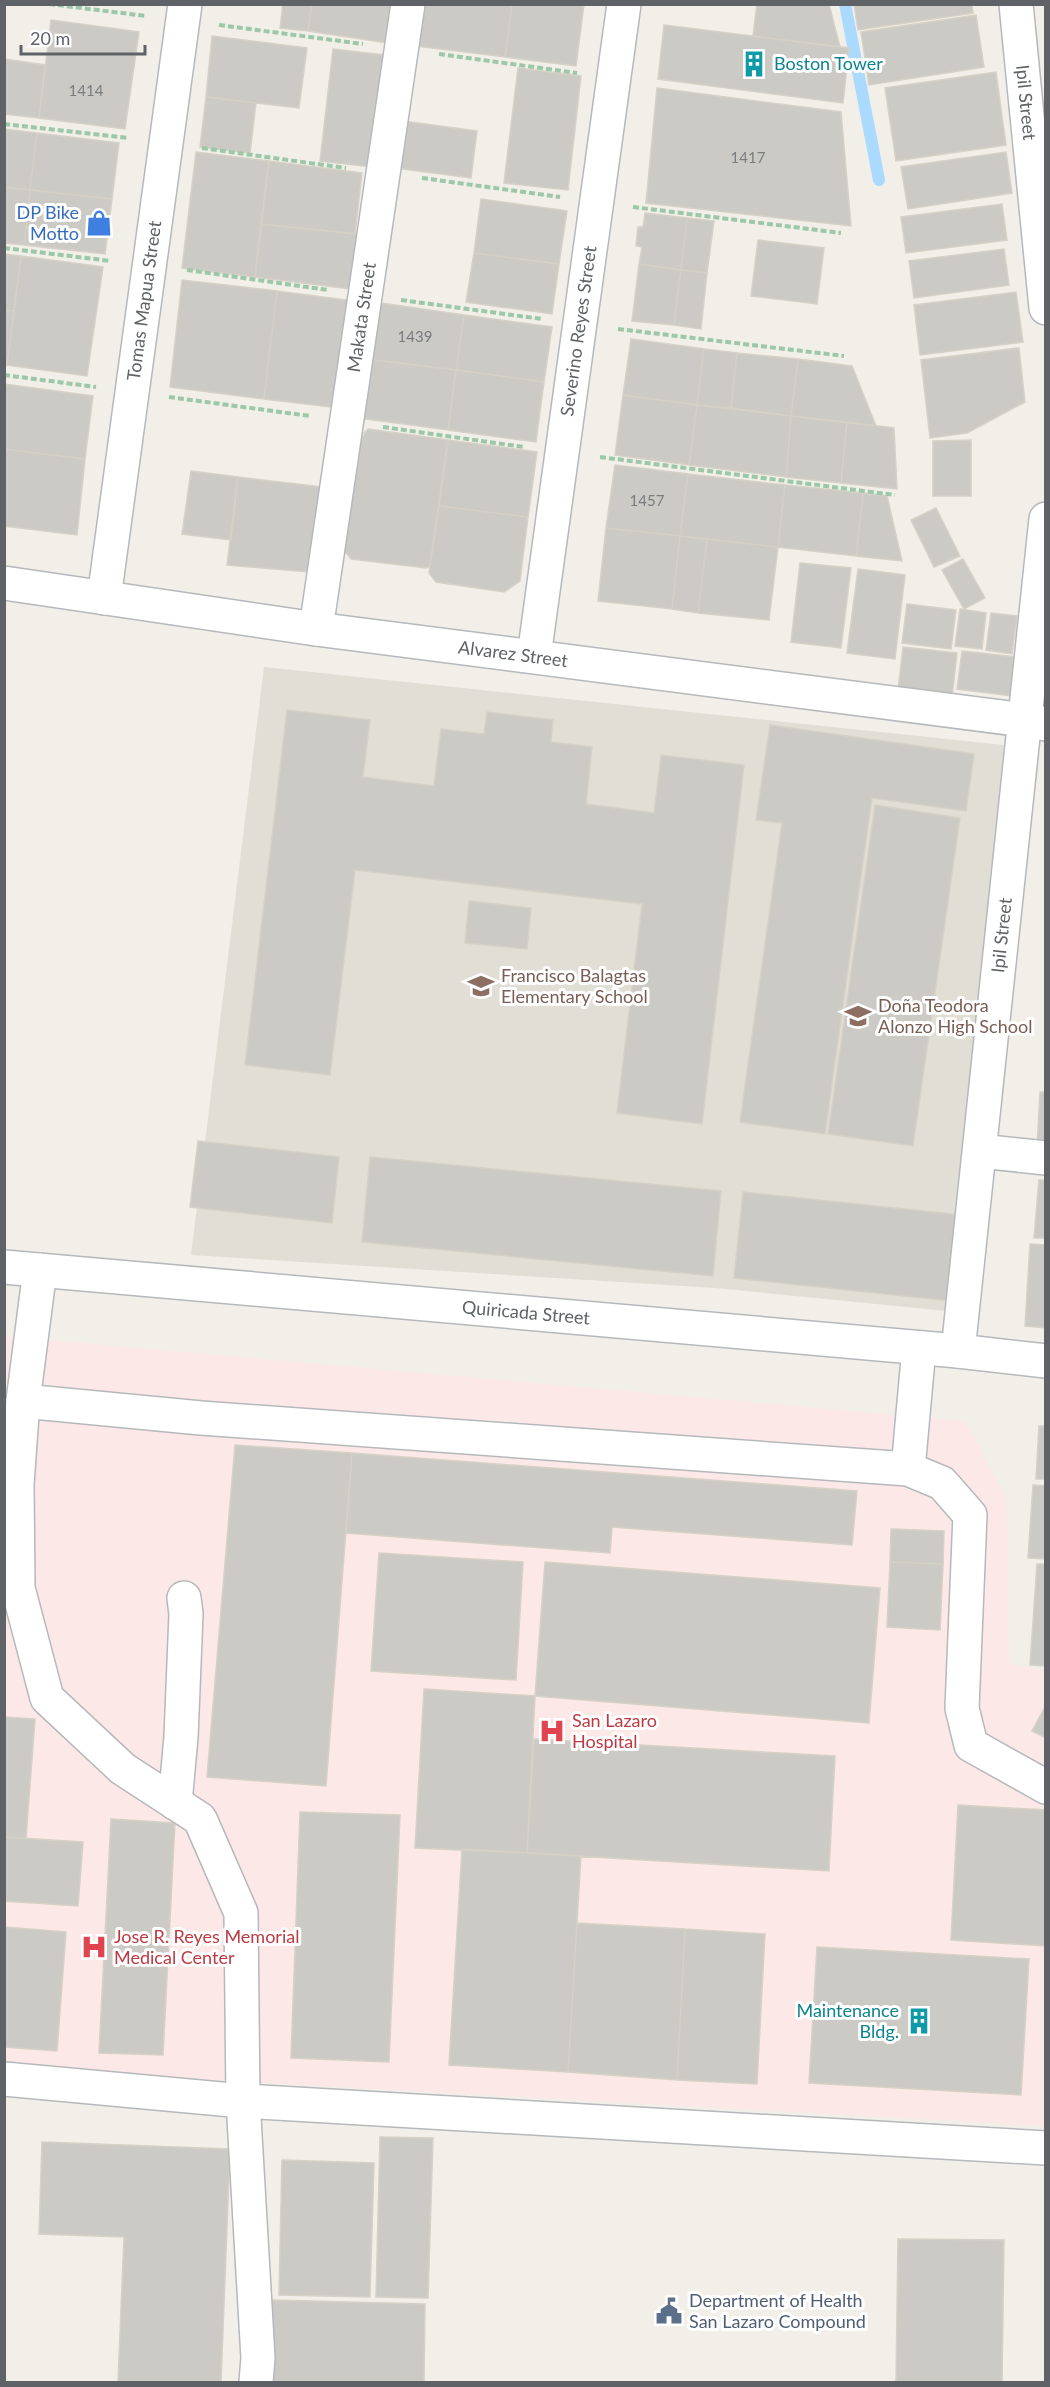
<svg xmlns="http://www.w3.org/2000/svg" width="1050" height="2387" viewBox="0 0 1050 2387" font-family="Lato,sans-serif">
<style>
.education{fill:#e1ded6}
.medical{fill:#fce8e6}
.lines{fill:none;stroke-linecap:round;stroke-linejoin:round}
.stream{stroke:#aadaff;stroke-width:12}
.building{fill:#cccac5;stroke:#d6d1c6;stroke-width:1.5}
.minor-casing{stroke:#b5b8bc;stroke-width:36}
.path{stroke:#9cc7a9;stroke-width:4;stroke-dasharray:6 3;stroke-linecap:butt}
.minor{stroke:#fff;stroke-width:33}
.labels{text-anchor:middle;stroke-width:6;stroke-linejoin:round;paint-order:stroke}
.number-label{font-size:15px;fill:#7a7d7f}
.culture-label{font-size:18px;fill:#0d838f;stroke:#fff;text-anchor:start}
.street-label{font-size:18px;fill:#5f6368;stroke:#fff}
.shop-label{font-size:18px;fill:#366cbe;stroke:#fff;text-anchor:end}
.education-label{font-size:18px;fill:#785e54;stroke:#fff;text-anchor:start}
.health-label{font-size:18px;fill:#be3a42;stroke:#fff;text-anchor:start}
.service-label{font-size:18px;fill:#4e5e75;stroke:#fff;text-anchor:start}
</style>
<rect width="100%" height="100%" fill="#f1efe8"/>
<!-- education -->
<path class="education" d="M264,667L1004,745L957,1312L715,1288L191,1255Z"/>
<!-- medical -->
<path class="medical" d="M4,1336L965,1421L1007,1499L1009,1664L1045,1670V2126L177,2078L5,2063Z"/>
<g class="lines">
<!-- stream -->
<path class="stream" d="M845,4L879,180"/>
</g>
<!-- building -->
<path class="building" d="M283,4H312L308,31L280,28Z
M312,4H399L394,44L308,31Z
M413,4H512L505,57L408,45Z
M512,4H584L576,66L505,57Z
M757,4H829L840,47L753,36Z
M854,4H972L973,13L858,30Z
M976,15L984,67L869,85L861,32Z
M51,20L139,32L125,129L39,118Z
M664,25L849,48L843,103L658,79Z
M212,36L307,48L299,108L206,97Z
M333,49L384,55L372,167L320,161Z
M4,59L45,65L39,118L4,114Z
M518,68L581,76L568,190L504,183Z
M996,72L1006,145L896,161L885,88Z
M657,88L841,112L851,226L646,203Z
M206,97L256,103L250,153L200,147Z
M402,121L477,131L471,178L396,168Z
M4,129L37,133L30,190L4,187Z
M37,133L119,143L112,199L30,190Z
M196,152L269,161L255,277L182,268Z
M1006,152L1012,193L908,209L901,167Z
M269,161L362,173L355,234L261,224Z
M4,187L30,190L24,245L4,243Z
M30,190L112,199L105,254L24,245Z
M481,199L567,211L559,264L474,253Z
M1002,204L1007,240L906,253L901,217Z
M645,213L687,218L681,270L639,264L642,247L636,246L638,227H643Z
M687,218L714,221L707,273L681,270Z
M261,224L366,235L358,290L255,277Z
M758,240L824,248L817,304L751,296Z
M1004,249L1009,285L914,298L909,261Z
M474,253L559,264L552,314L466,302Z
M4,254L21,256L14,311L4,310Z
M21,256L103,267L87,376L7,365Z
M639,264L681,270L674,325L632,321Z
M681,270L707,273L701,329L674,325Z
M182,280L277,291L264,399L170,387Z
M277,291L353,301L339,408L264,399Z
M1016,292L1023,342L920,355L914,305Z
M374,302L464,315L456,370L366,359Z
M4,310L14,311L7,365H4Z
M464,315L552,327L544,382L456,370Z
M631,339L704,349L697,405L623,395Z
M1019,348L1025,402L967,433L930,438L921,360Z
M704,349L737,353L731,408L697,405Z
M737,353L798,359L791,416L731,408Z
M366,359L456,370L448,430L359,418Z
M798,359L852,366L876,426L791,416Z
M456,370L544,382L536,442L448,430Z
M4,384L93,396L85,459L4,449Z
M623,395L697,405L689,465L615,455Z
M697,405L791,416L786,477L689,465Z
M791,416L847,422L841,483L786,477Z
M847,422L894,428L897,489L841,483Z
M368,429L448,440L430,566L426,568L351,559L348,555L344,552L353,477H356L360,454L356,453L358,439L364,436V433Z
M448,440L537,452L528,517L439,506Z
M971,440V496H933V441Z
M4,449L85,459L77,535L4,526Z
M615,465L688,474L680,536L606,528Z
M191,471L238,477L231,540L182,534Z
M688,474L785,485L778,547L680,536Z
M238,477L322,487L309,572L227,565Z
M785,485L863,493L856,556L778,547Z
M863,493L887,496L902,561L856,556Z
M439,506L528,517L520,581L504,592L436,582L429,573Z
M936,508L960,556L934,567L911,520Z
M606,528L680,536L672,609L598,601Z
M680,536L707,539L698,613L672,609Z
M707,539L778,547L769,620L698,613Z
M963,559L985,598L964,609L942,570Z
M800,563L851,568L841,648L791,642Z
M858,569L905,575L895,659L847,653Z
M907,604L956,610L951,649L902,643Z
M960,609L986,613L982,649L955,646Z
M991,613L1017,616L1012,654L986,650Z
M903,647L957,653L952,697L898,690Z
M962,651L1016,657L1012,696L957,689Z
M287,710L370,720L363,777L434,786L441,729L484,734L487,712L553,720L551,742L592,747L586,804L654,813L661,755L744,765L702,1124L617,1113L642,904L355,870L330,1075L245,1065Z
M770,725L974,754L966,811L872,798L825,1134L740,1122L782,823L756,820Z
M875,805L960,818L913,1146L828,1134Z
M469,901L531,908L527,949L465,943Z
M1040,1092H1046V1149L1037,1148Z
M198,1141L339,1157L332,1223L190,1207Z
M370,1157L721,1191L713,1276L362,1242Z
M1039,1180H1046V1238H1034Z
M743,1192L961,1215L951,1301L734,1278Z
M1030,1244L1046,1245V1328L1025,1326Z
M1039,1426H1046V1479H1036Z
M235,1445L352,1453L326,1786L207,1777Z
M352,1453L857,1491L852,1545L612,1527L610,1553L346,1533Z
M1033,1485L1046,1486V1559L1028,1558Z
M891,1529L944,1531L943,1564L890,1562Z
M379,1553L523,1562L516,1680L371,1671Z
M545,1562L880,1588L869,1723L535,1696Z
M890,1562L943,1564L940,1630L887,1627Z
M1037,1564H1046V1666L1030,1665Z
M424,1689L535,1696L527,1853L415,1848Z
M1046,1705V1738L1032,1731Z
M4,1717L35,1719L26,1838L4,1837Z
M534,1739L835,1756L829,1871L527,1853Z
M958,1805L1046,1810V1946L951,1940Z
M300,1812L400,1815L389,2062L291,2058Z
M111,1819L175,1823L163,2055L99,2053Z
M4,1837L83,1842L78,1906L4,1901Z
M462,1849L581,1856L568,2072L449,2065Z
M577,1923L685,1929L677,2080L568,2072Z
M4,1927L66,1932L57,2051L4,2047Z
M685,1929L765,1934L757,2084L677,2080Z
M817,1947L1029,1959L1021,2095L809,2083Z
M380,2137L433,2138L428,2298L376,2297Z
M42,2142L230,2149L221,2382H118L124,2237L39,2234Z
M282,2160L374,2163L370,2297L279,2295Z
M898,2239L1004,2240L1002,2382H896Z
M271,2300L425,2304L424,2382H269Z"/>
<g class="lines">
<!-- minor casing -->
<g class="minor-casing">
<g id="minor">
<path id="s1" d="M1016,4L1046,308"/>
<path id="s2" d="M4,583L316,629L1024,720L1046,724"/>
<path id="s3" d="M104,598L185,4"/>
<path id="s4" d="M316,629L408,4"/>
<path id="s5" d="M534,656L624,4"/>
<path d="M980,1151L1046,1158"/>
<path id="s6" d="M4,1267L958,1351L1046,1361"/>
<path d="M40,1270L23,1401L17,1484L18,1588L47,1698L123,1769L200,1819L241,1913L243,2101L258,2358L256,2382"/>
<path id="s7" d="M958,1351L1046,519"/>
<path d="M23,1401L201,1418L908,1469L942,1483L970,1515L962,1708L971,1745L1046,1787"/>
<path d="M908,1469L919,1348"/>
<path d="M175,1803L181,1737L186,1614L184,1598"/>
<path d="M4,2079L243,2101L1046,2148"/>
</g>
</g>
<!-- path -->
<path class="path" d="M49,4L146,16
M219,25L363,44
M439,54L577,73
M4,124L129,138
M202,148L346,168
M422,178L560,197
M633,207L841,233
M4,248L111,261
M187,270L328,290
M401,300L542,319
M618,329L844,356
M4,375L96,387
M169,397L310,416
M383,427L524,447
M600,457L895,495"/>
<!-- minor -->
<use href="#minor" class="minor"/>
</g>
<!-- icons -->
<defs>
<g id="building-bare" transform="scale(2.07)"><path d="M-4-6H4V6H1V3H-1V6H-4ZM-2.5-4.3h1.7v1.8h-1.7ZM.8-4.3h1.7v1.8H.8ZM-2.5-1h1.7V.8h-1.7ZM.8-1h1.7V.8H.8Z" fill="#0f9aa8" stroke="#fff" stroke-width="2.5" paint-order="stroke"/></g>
<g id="shop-bare" transform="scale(2.07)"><path d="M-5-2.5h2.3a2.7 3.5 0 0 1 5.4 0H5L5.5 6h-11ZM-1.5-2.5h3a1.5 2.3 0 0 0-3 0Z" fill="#3f7fe0" stroke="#fff" stroke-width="2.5" paint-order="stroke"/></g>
<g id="school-bare" transform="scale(2.07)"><path d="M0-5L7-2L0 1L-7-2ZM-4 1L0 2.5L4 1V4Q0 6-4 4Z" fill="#8d6e63" stroke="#fff" stroke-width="2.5" paint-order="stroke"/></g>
<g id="hospital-bare" transform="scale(2.07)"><path d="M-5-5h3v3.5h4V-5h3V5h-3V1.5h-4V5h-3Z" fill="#e0444e" stroke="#fff" stroke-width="2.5" paint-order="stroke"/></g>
<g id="civic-bare" transform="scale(2.07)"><path d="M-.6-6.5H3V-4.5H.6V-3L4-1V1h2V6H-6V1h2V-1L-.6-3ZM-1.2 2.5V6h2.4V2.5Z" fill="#5c6f8a" stroke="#fff" stroke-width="2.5" paint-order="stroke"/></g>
</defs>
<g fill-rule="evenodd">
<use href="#building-bare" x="754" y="64"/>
<use href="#shop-bare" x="99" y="223"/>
<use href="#school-bare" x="481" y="986"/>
<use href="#school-bare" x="858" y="1016"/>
<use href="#hospital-bare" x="552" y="1731"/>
<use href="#hospital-bare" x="94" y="1947"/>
<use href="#building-bare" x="919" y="2021"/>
<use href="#civic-bare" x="669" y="2311"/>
</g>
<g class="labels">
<!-- number labels -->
<g class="number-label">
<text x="86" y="96">1414</text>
<text x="748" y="163">1417</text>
<text x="415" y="342">1439</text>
<text x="647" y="506">1457</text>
</g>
<!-- culture labels -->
<g class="culture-label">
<text x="774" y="70">Boston Tower</text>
<text x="899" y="2017" text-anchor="end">Maintenance<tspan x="899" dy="21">Bldg.</tspan></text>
</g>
<!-- street labels -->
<g class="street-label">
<text dy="6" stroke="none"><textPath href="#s1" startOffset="99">Ipil Street</textPath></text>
<text dy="6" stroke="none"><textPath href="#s3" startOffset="300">Tomas Mapua Street</textPath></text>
<text dy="6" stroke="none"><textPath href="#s4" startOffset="315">Makata Street</textPath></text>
<text dy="6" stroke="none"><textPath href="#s5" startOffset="328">Severino Reyes Street</textPath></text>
<text dy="6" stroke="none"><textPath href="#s2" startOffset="514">Alvarez Street</textPath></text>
<text dy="6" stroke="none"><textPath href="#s7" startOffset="418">Ipil Street</textPath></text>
<text dy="6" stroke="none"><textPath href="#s6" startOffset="524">Quiricada Street</textPath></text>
</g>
<!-- shop labels -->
<g class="shop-label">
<text x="79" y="219">DP Bike<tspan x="79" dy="21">Motto</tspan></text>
</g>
<!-- education labels -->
<g class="education-label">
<text x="501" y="982">Francisco Balagtas<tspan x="501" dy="21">Elementary School</tspan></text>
<text x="878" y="1012">Doña Teodora<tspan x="878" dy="21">Alonzo High School</tspan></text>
</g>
<!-- health labels -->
<g class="health-label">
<text x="572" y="1727">San Lazaro<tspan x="572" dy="21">Hospital</tspan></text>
<text x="114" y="1943">Jose R. Reyes Memorial<tspan x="114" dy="21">Medical Center</tspan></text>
</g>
<!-- service labels -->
<g class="service-label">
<text x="689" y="2307">Department of Health<tspan x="689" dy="21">San Lazaro Compound</tspan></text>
</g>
</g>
<!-- border -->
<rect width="1050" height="2387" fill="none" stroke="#5f6368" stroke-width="12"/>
<!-- scale -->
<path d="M21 45v9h124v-9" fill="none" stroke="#5f6368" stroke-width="3"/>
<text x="30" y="45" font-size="18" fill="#5f6368" stroke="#ffffff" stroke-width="4.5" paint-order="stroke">20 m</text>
</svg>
